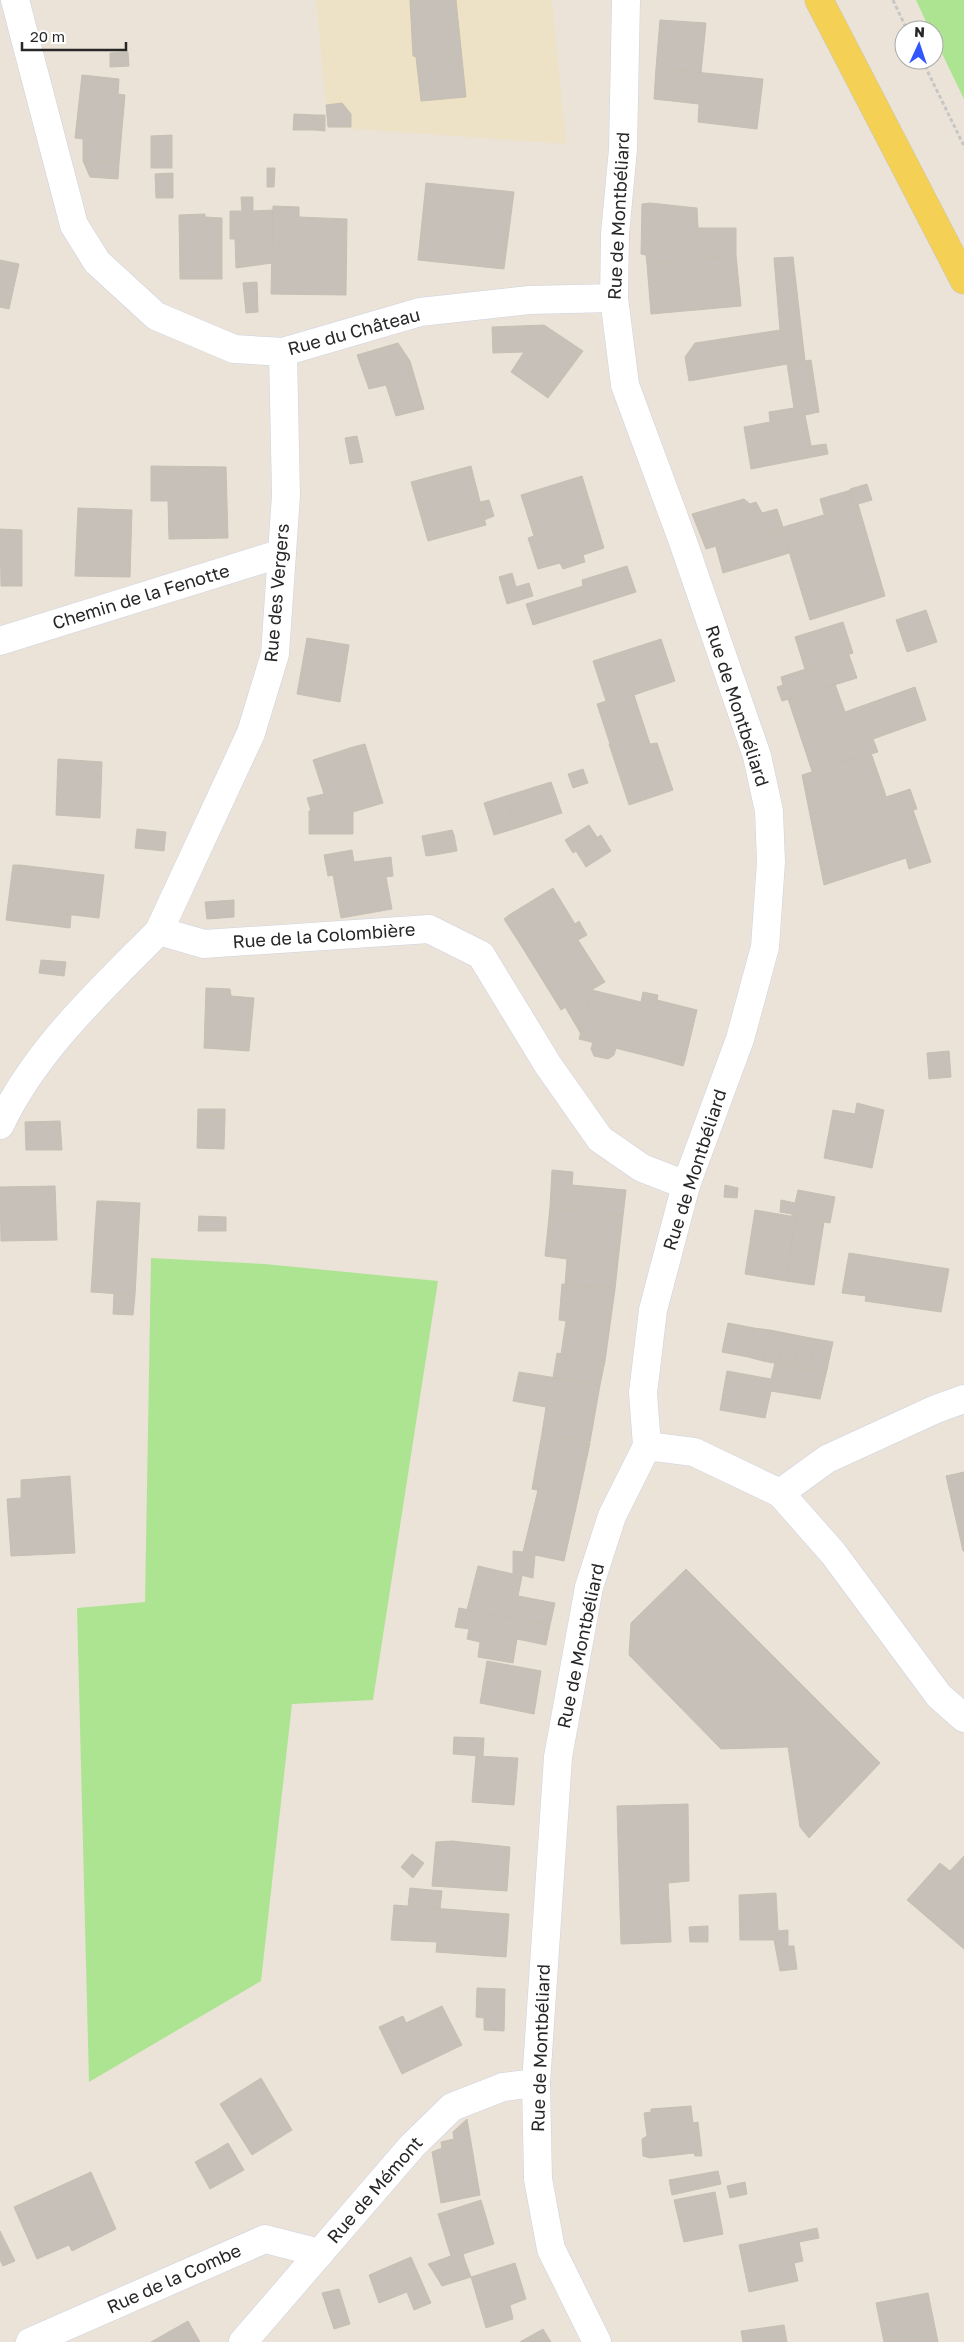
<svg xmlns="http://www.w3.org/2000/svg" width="964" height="2342" viewBox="0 0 964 2342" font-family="'Golos Text',sans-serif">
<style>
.education{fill:#ede1c6}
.green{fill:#ade492}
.building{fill:#c6c0b8;stroke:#c6bfb2}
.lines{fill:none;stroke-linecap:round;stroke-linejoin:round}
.street-casing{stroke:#ced1e1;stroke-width:29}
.secondary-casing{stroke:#ced1e1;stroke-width:29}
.primary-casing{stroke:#c7c7c7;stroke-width:29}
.path{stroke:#c7c7c7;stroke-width:3;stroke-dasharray:4 2.5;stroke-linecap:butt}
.street{stroke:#fff;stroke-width:28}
.secondary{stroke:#fff;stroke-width:28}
.primary{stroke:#f4d054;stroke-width:28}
.labels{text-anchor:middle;stroke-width:4.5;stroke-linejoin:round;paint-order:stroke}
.street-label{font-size:18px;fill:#272727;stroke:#fff}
</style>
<rect width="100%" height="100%" fill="#ebe3d8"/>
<!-- education -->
<path class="education" d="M316,0H552L566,144L328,127Z"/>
<!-- green -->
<path class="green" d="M916,0H964V99L934,37V30H930Z
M151,1258L265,1264L438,1281L373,1700L292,1704L261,1981L89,2082L77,1608L145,1602Z"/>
<!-- building -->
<path class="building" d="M410,0H456L466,97L421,101L416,57L413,56Z
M660,20L706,23L701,73L656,68Z
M128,52L129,66L110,67V53Z
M656,68L763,79L757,129L698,122L699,104L654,99Z
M82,75L119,79L118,94L125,95L119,163L83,161V139L75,138Z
M342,103L351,114V127H328L326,105Z
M294,114L315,115L314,130H293Z
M315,115H325V131L314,130Z
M172,135V168H151V136Z
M83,161L119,163L118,179L90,177Z
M267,168H275L274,187H267Z
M173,173V198H156L155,174Z
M426,183L514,192L504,269L418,260Z
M241,197H253V211L273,210L272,263L236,268L235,239H230V211H242Z
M650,203L697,208L698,228H736V255L647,264L646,255L641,254L642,204Z
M273,206L299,207V217L347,219L346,295L271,294Z
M205,214V217L222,218V279H180L179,215Z
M736,255L741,306L651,314L647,264Z
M793,257L805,361L689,381L685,357L695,343L780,330L774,258Z
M0,260L19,264L9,309L0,307Z
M257,282L258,312L246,313L243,283Z
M544,325L583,351L548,398L511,372L524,352L493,353L492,327Z
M398,343L410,361L424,409L396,416L386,385L369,389L357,355Z
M811,360L819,412L805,415L811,446L826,444L828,454L751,469L744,427L770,422L769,412L794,408L787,364Z
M357,436L363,462L350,464L345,438Z
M151,466L226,467L228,538L169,539L168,501H151Z
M471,466L486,525L428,541L411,482Z
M582,476L604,548L583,555L585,562L563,569L560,563L538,569L528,538L534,536L521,495Z
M867,484L872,500L858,504L885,596L810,620L783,532L765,538L770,559L723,573L716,547L854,506L850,489Z
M851,490L854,506L824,514L820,499Z
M744,499L750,504L756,502L762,513L777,509L783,527L706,549L692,514Z
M489,500L494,516L484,520L480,502Z
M78,508L132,510L130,577L75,576Z
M0,529L22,530V586H1Z
M783,532L789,553L770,559L765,538Z
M627,566L636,592L533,625L526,604L583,586L582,580Z
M512,573L516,587L529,583L533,596L507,604L499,577Z
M926,610L937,642L907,652L896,620Z
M843,622L853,653L805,669L795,637Z
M307,638L349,645L340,702L297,694Z
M661,639L675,681L634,695L646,732L610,744L597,704L606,701L593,661Z
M849,655L857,678L782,701L777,687L783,685L781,677Z
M835,684L845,712L915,687L926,720L873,739L878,752L812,771L788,699Z
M646,732L650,744L657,743L673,790L629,805L609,744Z
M365,744L375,777L363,781L353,747Z
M353,747L363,781L375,777L383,803L353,812V834H309V811L328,806L313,760Z
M871,753L885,793L810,815L802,775Z
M58,759L102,762L100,818L56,815Z
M583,769L588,783L573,788L568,774Z
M551,782L562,813L517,828L506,796Z
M910,789L917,809L913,810L931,862L909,869L906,858L824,885L810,815L885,793L886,797Z
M324,794L328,806L311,811L307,798Z
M506,796L517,828L494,835L484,803Z
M589,825L597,837L573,853L565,840Z
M137,829L166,832L164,851L135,848Z
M452,830L454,835L431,839L434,855L426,856L422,836Z
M454,835L457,851L434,855L431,839Z
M601,835L611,851L586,867L576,851Z
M352,850L354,862L391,857L393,876L386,877L392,909L341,918L333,875L328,876L324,855Z
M13,865H20L13,921L6,920Z
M20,865L104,875L99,918L56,913L54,926L13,921Z
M553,888L575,924L579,921L587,935L578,940L596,968L585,976L593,989L561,1010L522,947L527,943L509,915Z
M234,900V917L207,919L205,902Z
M56,913L71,915L70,928L54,926Z
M509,915L527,943L522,947L504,919Z
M41,960L66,962L64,976L39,973Z
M596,968L605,982L593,989L585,976Z
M206,988L230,989L231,996L254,998L249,1051L204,1048Z
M592,990L641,1002L643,992L658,995L657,1000L697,1010L685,1060L652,1051L651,1057L579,1039Z
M592,990L581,1034L565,1007Z
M593,1042L616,1048L614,1055L608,1059L594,1056L591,1049Z
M652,1051L685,1060L683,1066L651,1057Z
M949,1051L951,1077L929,1079L927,1053Z
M857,1103L884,1110L872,1168L824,1158L833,1110L855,1114Z
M198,1109H210L209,1116H225L224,1149L197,1148Z
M210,1109H225V1116H209Z
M60,1121L62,1150H26L25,1122Z
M552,1170L573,1172L572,1185L626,1190L623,1216L550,1207Z
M725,1185L738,1188L737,1198L724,1197Z
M55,1186L57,1240L1,1241L0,1187Z
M798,1190L835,1197L830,1223L792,1217V1214L780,1212L781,1200L795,1203Z
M97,1201H102L100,1230L95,1229Z
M102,1201L140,1203L135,1295L91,1292L95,1229L100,1230Z
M550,1207L623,1216L615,1289L565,1285L567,1259L545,1256Z
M755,1210L796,1217L786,1281L745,1274Z
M199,1216L226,1217V1231H198Z
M796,1217L824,1222L814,1285L786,1281Z
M849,1253L949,1269L941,1312L865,1301L866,1296L842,1293Z
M562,1284L615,1289L605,1361L561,1354L566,1321L559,1320Z
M114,1293L135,1295L133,1315L113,1314Z
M728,1323L754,1328L748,1357L722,1352Z
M754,1328L770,1330L763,1361L748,1357Z
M770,1330L785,1333L779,1364L763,1361Z
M785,1333L800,1336L794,1367L779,1364Z
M800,1336L816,1339L810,1370L794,1367Z
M816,1339L833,1342L826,1374L810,1370Z
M557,1353L605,1361L600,1385L553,1378Z
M775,1363L826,1374L820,1399L771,1391L765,1418L720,1410L727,1371L771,1379Z
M519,1372L600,1385L590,1442L542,1433L546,1407L513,1401Z
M542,1433L590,1443L578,1499L532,1489Z
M964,1472V1551H963L946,1476Z
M70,1476L75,1553L11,1556L7,1499L21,1498V1480Z
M538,1490L578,1499L564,1561L535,1555L533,1578L513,1573V1551L523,1552Z
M478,1566L522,1576L518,1596L555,1603L550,1625L467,1610Z
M686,1569L880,1763L809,1838L800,1827L788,1747L721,1749L629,1655L631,1623Z
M459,1608L550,1625L546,1645L517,1639L513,1663L478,1657L480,1642L467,1639L469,1629L455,1627Z
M487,1661L541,1671L534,1714L480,1703Z
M454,1737L484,1738L483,1756L453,1754Z
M476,1756L518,1758L514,1805L472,1802Z
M688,1804L689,1881L668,1883L671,1942L621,1944L617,1806Z
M452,1841L510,1847L507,1891L432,1886L436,1842Z
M412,1854L424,1863L413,1878L401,1867Z
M964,1856V1949L907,1900L940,1863L950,1871Z
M410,1888L442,1891L440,1909L408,1906Z
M776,1893L778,1931L788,1930V1946H794L797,1969L780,1971L774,1940H740L739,1895Z
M394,1905L509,1914L506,1957L436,1952L437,1942L391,1940Z
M708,1926V1942H690L689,1927Z
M477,1988L505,1989L504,2031L484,2030V2018L476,2017Z
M442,2006L462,2045L402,2074L379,2027L403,2016L406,2023Z
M261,2078L292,2130L252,2155L220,2104Z
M691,2106L693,2123L698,2122L702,2156H695L694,2153L650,2158L643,2156L642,2139L647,2136L644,2113L651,2112V2109Z
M467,2119L480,2195L441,2203L432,2152L442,2148L441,2142L454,2139L453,2132Z
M228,2143L244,2170L230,2178L215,2151Z
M215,2151L230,2178L210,2189L195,2162Z
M718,2171L721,2184L672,2195L669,2180Z
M91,2172L116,2229L72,2251L69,2245L37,2259L14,2207Z
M745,2182L747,2194L730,2198L727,2186Z
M715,2192L723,2234L684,2242L674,2200Z
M481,2200L494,2244L463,2254L465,2261L433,2271L428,2264L451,2256L438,2214Z
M817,2228L819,2238L799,2242L803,2261L794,2263L798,2281L749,2292L739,2245Z
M0,2231L15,2261L3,2266L0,2260Z
M411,2257L431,2303L414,2310L407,2292L379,2303L369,2275Z
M465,2261L471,2277L442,2286L433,2271Z
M515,2263L526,2299L510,2305L513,2319L486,2328L471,2277Z
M339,2289L350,2324L334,2329L322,2293Z
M928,2293L938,2342H884L876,2303Z
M188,2321L200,2342H151Z
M784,2325L787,2342H743L741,2331Z
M543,2329L551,2342H520Z"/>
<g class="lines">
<!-- street casing -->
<g class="street-casing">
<path id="street" d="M15,0L74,225L97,262L156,316L234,349L283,352L420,312L529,300L614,298
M0,641L282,553
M159,931L251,733L275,654L286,495L283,352
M0,1125C36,1049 101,990 159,931L204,944L429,929L481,955L548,1065L600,1139L642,1168L686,1185
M780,1493L827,1459L936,1409L964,1399
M30,2342L265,2239L320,2253
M243,2342L412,2146L452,2107L503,2087L536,2083"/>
</g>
<!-- secondary casing -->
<g class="secondary-casing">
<path id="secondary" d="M647,1446L694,1452L780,1493L833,1553L939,1696L964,1718
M597,2342L551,2249L538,2179L536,2083L558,1757L589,1587L612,1516L647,1446L643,1393L653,1310L686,1185L740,1039L765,947L771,862L769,811L757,756L682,539L625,385L614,298L615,234L623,149L626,0"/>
</g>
<!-- primary casing -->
<g class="primary-casing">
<path id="primary" d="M819,0L964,280"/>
</g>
<!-- path -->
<path class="path" d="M893,0L907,30
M922,60L964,146"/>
<!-- street -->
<use href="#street" class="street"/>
<!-- secondary -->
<use href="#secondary" class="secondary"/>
<!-- primary -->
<use href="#primary" class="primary"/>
</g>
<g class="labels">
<!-- street labels -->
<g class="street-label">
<text transform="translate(619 216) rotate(-87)" y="6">Rue de Montbéliard</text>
<text transform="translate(354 332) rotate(-15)" y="6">Rue du Château</text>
<text transform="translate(277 593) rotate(-85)" y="6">Rue des Vergers</text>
<text transform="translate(141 597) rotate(-17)" y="6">Chemin de la Fenotte</text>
<text transform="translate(737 706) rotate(72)" y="6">Rue de Montbéliard</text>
<text transform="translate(324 936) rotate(-4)" y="6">Rue de la Colombière</text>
<text transform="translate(695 1170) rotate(-72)" y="6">Rue de Montbéliard</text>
<text transform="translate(581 1646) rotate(-78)" y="6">Rue de Montbéliard</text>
<text transform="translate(541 2048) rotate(-88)" y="6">Rue de Montbéliard</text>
<text transform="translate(375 2190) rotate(-49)" y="6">Rue de Mémont</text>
<text transform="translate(174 2279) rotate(-24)" y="6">Rue de la Combe</text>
</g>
</g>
<!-- north arrow -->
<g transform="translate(919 45) rotate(3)"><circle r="24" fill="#ffffff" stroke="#a9a9a9"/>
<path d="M0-4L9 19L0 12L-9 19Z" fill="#3256fe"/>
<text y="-8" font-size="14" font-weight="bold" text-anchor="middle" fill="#272727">N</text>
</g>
<!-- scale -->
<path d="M22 42v8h104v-8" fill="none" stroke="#272727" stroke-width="2.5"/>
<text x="30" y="42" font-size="15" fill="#272727" stroke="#ffffff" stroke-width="4" paint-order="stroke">20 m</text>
</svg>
